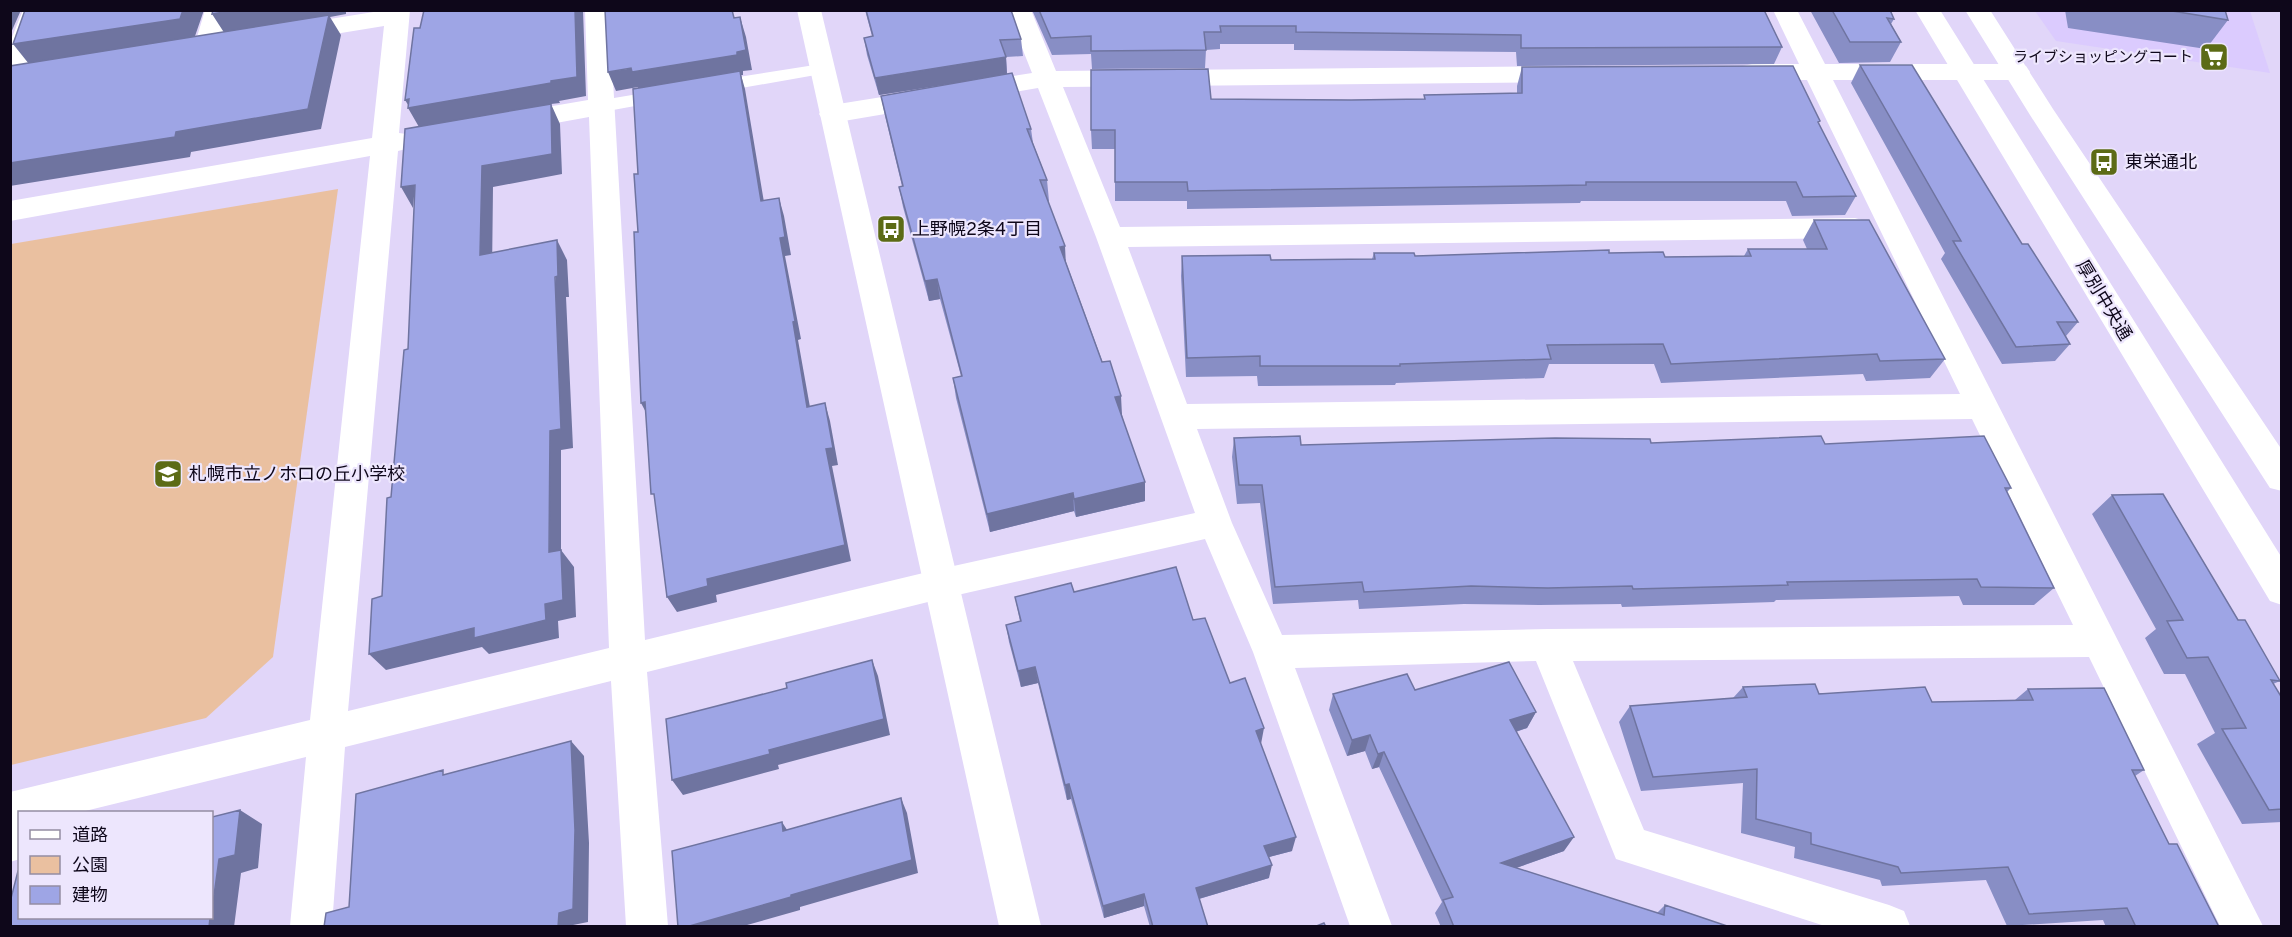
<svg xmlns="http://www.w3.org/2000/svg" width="2292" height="937" viewBox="0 0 2292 937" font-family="Overpass,'Noto Sans JP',sans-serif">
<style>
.built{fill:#dbcbfe}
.green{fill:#eac0a0}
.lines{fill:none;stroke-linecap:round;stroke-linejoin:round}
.lane{fill:#fff;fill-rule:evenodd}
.street{fill:#fff;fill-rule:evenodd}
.secondary{fill:#fff;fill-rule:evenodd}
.wall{fill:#888ec5}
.shaded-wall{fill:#6f74a0}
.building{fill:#9ea5e5;stroke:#6f74a0;stroke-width:1.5}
.labels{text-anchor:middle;stroke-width:4.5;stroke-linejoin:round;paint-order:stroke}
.far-poi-label{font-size:15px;fill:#0e071a;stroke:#ede6fd;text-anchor:end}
.poi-label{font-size:18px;fill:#0e071a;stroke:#ede6fd;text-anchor:start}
.street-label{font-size:18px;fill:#0e071a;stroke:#ede6fd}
</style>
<rect width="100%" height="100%" fill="#e1d6f9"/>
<!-- built -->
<path class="built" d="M2035,11H2250L2270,73L2056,41Z"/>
<!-- green -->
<path class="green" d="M338,189L273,657L206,718L11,765V244Z"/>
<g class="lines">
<!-- lane -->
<path class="lane" d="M821,64L827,65L830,69L827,73L713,93L707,91L704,87L707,83L713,81Z
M662,90L668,92L671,96L668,100L602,112L596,110L593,106L596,102L602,100Z"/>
<!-- street -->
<path class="street" d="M23,10H47L23,76L19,82L10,84V42Z
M205,10H229L220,47L216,52L207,55L198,52L194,47Z
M386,10H410L399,133L414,135L418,141L414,147L398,151L348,711L609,648L589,117L512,131L503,128L499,122L503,116L512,113L588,100L585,10H609L645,640L940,569L1195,513L1096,237L1038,88L832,123L823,120L819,114L823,108L832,105L1032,73L1007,10H1031L1056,71L1565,66L1574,68L1578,74L1574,80L1565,82L1063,87L1120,227L1855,218L1865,221L1869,228L1865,235L1855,238L1128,247L1187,404L1960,394L1807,80H1752L1743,78L1739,72L1743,66L1752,64H1799L1773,10H1797L1825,64H2017L2026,66L2030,72L2026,78L2017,80H1833L2263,926H2220L2089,657L1573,661L1644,830L1889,905L1904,911L1910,926H1825L1616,859L1536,661L1295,668L1392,926H1350L1253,652L1205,539L940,599L647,672L668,926H626L611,681L345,747L332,926H290L306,757L81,812H20V859L10,862V792L310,720L370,156L10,221V201L372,138L384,26L292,41L283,38L280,33L283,28L292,25ZM1972,419L2073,625L1548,629L1282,635L1232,523L1197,429Z"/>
<!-- secondary -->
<path class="secondary" d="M797,10H821L1041,926H999Z
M1915,10H1940L2282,558V605L2270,601Z
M1965,10H1990L2053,109L2282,450V491L2270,488L2030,115Z"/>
</g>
<!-- wall -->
<path class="wall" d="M865,10H1011L1021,39L1023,56L1006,57L1007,74L1031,129L1033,143L1047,180L1049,201H1048L1066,262L1122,415L1145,501L1076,517L1074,511L990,532L956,398L953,378L961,376L940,299L929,301L903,207L899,187L902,186L885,116L881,96L955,83L879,95L867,55L864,38L872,36Z
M1032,10H1764L1782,47L1774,64L1517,66L1516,52L1294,50V44H1220V49L1206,50L1205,68L1092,69L1091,54L1052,55Z
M1810,10H1890L1894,19L1891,24L1901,42L1890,62L1839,63Z
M2065,10H2225L2228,20L2206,49L2068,28Z
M1860,65L2022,244L2078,322L2066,336L2070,344L2055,361L2002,364L1941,259L1945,253L1851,83Z
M1522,67L1818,123L1856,196L1845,215L1792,216L1786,201H1581L1580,203L1187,209V201H1115V149H1092L1091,130L1211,99L1351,100L1424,99V95L1517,93V86Z
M1814,220L1945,359L1930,378L1866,381L1863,374L1661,383L1654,364H1549L1544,378L1396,383L1395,385L1258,386L1257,376L1186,377L1181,276L1182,256L1271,260L1372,259L1374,253L1415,256L1609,253L1665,257L1744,256L1748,249H1807L1803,240Z
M1234,438L1301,445L1651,443L1825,444L2011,488L2007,492L2054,588L2034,605H1963L1959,596L1776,600L1774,602L1622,607L1621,604L1539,605L1464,604L1359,609L1358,600L1273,604L1260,503L1237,504L1232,457Z
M2112,495L2238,620L2280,681L2273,684L2282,698V822L2242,824L2197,744L2215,733L2185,674H2164L2145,638L2156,629L2092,514Z
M1074,592L1193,620L1230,683L1261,744L1292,851L1269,857V878L1199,899L1208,927H1150L1144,906L1104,918L1071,799L1067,800L1038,683L1021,687L1009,642L1006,625L1020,621L1015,597Z
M1743,687L1932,702L2015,700L2028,689L2144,770L2135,776L2169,844L2219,927H2106L2103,920L2007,926L1986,880L1882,886L1880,880L1794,858L1795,847L1741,833L1743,783L1641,791L1619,722L1630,706L1733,698Z
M1415,690L1536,712L1527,728L1516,732L1564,851L1516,868L1657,913L1665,905L1730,927H1441L1435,913L1442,902L1379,767L1372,769L1365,751L1347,756L1329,710L1333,694Z"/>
<!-- shaded-wall -->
<path class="shaded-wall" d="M10,10H21L10,35Z
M183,10H204L194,39L29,64L13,44Z
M235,10H346V14L330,17L341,35L321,129L191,152L190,157L10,186V163L176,132L225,34L212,14Z
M575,10H583L586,96L559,101L560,103L551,104L560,124L562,174L493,187L492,275L480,255L419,127L408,108H410L405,100L551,81Z
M740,17L746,37L752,70L743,71V75H741L745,89L767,220L639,92L638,87L616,91L608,72L737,52Z
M1006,57L1007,75L879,95L875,78Z
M415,185L413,208L401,187Z
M779,198L784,216L791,255L785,256L801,339L798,340L813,424L807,407L793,322L780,238Z
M557,240L567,260L569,297H566L573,448L561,450V570L549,552L550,431Z
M1065,246L1066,266L1060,247Z
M937,279L940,299L929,301L925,281Z
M1121,396L1122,415L1115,416V397Z
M645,402L650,420L641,403Z
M825,403L830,421L838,465L832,466L851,561L716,595L717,602L677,612L667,597L707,579L826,449Z
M1145,482V501L1076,517L1074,499Z
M1073,493L1074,511L990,532L987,514Z
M561,550L574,567L576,617L558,621L559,638L489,654L482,647L386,670L369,654L474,628L545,604Z
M872,660L878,676L890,735L778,765L779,769L683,795L672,780L769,750Z
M1035,667L1038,683L1021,687L1018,671Z
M1536,712L1527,728L1502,736L1510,720Z
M1264,728L1261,744L1253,746L1256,731Z
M1370,735L1365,751L1347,756L1352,740Z
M571,741L584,756L589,843L588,922L573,925V927H558Z
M1384,752L1379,767L1372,769L1378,754Z
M1069,784L1071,799L1067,800L1065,785Z
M901,798L907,813L918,873L800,907V910L740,927H686L791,895Z
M240,810L262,824L258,868L241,873L234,927H209L210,918H212V910L219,859Z
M782,822L791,836L783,831Z
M1296,837L1292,851L1262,859L1264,846Z
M1574,837L1564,851L1493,876L1501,863Z
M1272,865L1269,878L1195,900L1196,888Z
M1144,894V906L1104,918L1103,906Z"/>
<!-- building -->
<path class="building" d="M25,10H183L180,19L13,44Z
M213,10H235L212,14Z
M424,10H575L577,77L551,81V83L408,108L409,99L405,100L414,28H420Z
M605,10H732L734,18L740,17L746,50L737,52V55L632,72L631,68L608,72Z
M866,10H1011L1021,39L1000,40L1006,57L875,78L864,38L873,36Z
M1039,10H1764L1782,47L1521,48V35L1296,32V26H1220L1221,32H1204L1206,50L1091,51V36L1051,38Z
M1832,10H1890L1894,19L1887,18L1901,42H1850Z
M2166,10H2225L2228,20Z
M329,15L308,109L176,132L175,137L10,163V66Z
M1860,65H1912L2022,244H2028L2078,322H2057L2070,344L2016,347L1953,241H1961Z
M1793,66L1820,121L1818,122L1856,196L1803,197L1796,182H1586V185L1188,191L1187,182H1115V130H1091V70L1208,69L1211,99L1351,100L1425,99L1424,95L1522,93V67Z
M740,71L761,201L779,198L785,237L780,238L795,321L793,322L807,407L825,403L833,448L826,449L845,545L707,579L708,586L667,597L654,494H651L645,402L641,403L634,232H638L634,174H638L633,89Z
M1012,73L1031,129H1027L1047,180H1040L1065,246L1060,247L1102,362L1110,361L1121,396L1115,397L1145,482L1074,499L1073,493L987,514L953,378L962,376L937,279L925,281L899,187L903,186L881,96Z
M551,104L552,154L482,166L480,255L557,240L558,276L555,277L561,429L550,431L549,552L561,550L563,600L545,604L546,620L474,638V628L369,654L372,599L382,596L387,498L391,497L404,350L408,349L415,185L401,187L405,129Z
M1814,220H1869L1945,359L1880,361L1877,354L1671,364L1663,344L1547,345L1551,359L1400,364V366H1260V356L1187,358L1182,256L1270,255L1271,260L1375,259L1374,253H1414L1415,256L1609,250V253L1663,252L1665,257L1751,256L1748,249H1827Z
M1300,436L1301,445L1555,438L1650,439L1651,443L1821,436L1825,444L1984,436L2011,488H2005L2054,588L1981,587L1977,579L1787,582L1788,585L1633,589L1632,586L1548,588L1471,586L1364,592L1362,582L1275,587L1262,485H1239L1234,438Z
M2163,494L2238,620H2245L2280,681L2271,680L2282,698V809L2269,810L2222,729L2246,728L2208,657L2187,658L2167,621L2183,620L2112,495Z
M1176,567L1193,620L1205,618L1230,683L1245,678L1264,728L1256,731L1296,837L1264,846L1272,865L1196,888L1208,927H1153L1144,894L1103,906L1069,784L1065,785L1035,667L1018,671L1006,625L1021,621L1015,597L1071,583L1074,592Z
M872,660L884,719L769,750L770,754L672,780L666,719L787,688L786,683Z
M1509,662L1536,712L1510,720L1574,837L1501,863L1664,915L1665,905L1730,927H1454L1443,900L1453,897L1384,752L1378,754L1370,735L1352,740L1333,694L1407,674L1415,690Z
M1815,684L1819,694L1925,687L1932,702L2033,700L2028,689L2104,688L2144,770H2132L2169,844H2177L2219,927H2136L2127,908L2029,914L2008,867L1901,873L1898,867L1811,844V833L1756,819L1757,769L1653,777L1630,706L1747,697L1743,687Z
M571,741L575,830L573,909L559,913L558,927H324L326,913L349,907L356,794L443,770V775Z
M901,798L912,860L791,895V897L686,927H678L672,851L782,822L783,831Z
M240,810L235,855L219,859L212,910V817Z
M20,870V918H210L209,927H10V902L18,871Z
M1324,923L1326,927H1314Z"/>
<!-- icons -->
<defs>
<g id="supermarket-square" transform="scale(1.5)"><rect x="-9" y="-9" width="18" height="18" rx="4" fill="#5c6b16" stroke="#ede6fd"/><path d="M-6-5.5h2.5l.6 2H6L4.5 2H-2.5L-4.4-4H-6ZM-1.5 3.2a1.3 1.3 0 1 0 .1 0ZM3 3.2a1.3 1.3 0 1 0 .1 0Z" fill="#fff"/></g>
<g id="bus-square" transform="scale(1.5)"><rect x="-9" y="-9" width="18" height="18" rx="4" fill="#5c6b16" stroke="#ede6fd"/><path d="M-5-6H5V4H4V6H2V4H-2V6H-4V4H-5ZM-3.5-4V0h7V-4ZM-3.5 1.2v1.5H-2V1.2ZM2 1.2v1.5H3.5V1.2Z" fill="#fff"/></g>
<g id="school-square" transform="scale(1.5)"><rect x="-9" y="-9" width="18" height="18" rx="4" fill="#5c6b16" stroke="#ede6fd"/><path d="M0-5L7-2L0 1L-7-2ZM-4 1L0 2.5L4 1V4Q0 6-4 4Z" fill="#fff"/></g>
</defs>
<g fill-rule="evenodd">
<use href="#supermarket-square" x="2214" y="57"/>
<use href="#bus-square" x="2104" y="162"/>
<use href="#bus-square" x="891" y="229"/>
<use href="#school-square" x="168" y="474"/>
</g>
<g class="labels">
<!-- far-poi labels -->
<g class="far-poi-label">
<text x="2193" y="62">ライブショッピングコート</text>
</g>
<!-- poi labels -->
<g class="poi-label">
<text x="2125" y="168">東栄通北</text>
<text x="912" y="235">上野幌2条4丁目</text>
<text x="189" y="480">札幌市立ノホロの丘小学校</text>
</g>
<!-- street labels -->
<g class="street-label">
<text transform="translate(2104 300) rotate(59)" y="6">厚別中央通</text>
</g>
</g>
<!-- border -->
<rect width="2292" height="937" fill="none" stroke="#0e071a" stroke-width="24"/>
<!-- legend -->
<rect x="18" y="811" width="195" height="108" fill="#ede6fd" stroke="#948da2" stroke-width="1.5"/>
<rect x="30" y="830" width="30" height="9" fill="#ffffff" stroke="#948da2" stroke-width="1.5"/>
<text x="72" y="841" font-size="18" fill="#0e071a">道路</text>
<rect x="30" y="856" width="30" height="18" fill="#eac0a0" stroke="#948da2" stroke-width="1.5"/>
<text x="72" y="871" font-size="18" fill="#0e071a">公園</text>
<rect x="30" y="886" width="30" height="18" fill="#9ea5e5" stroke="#948da2" stroke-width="1.5"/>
<text x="72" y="901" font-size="18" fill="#0e071a">建物</text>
</svg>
